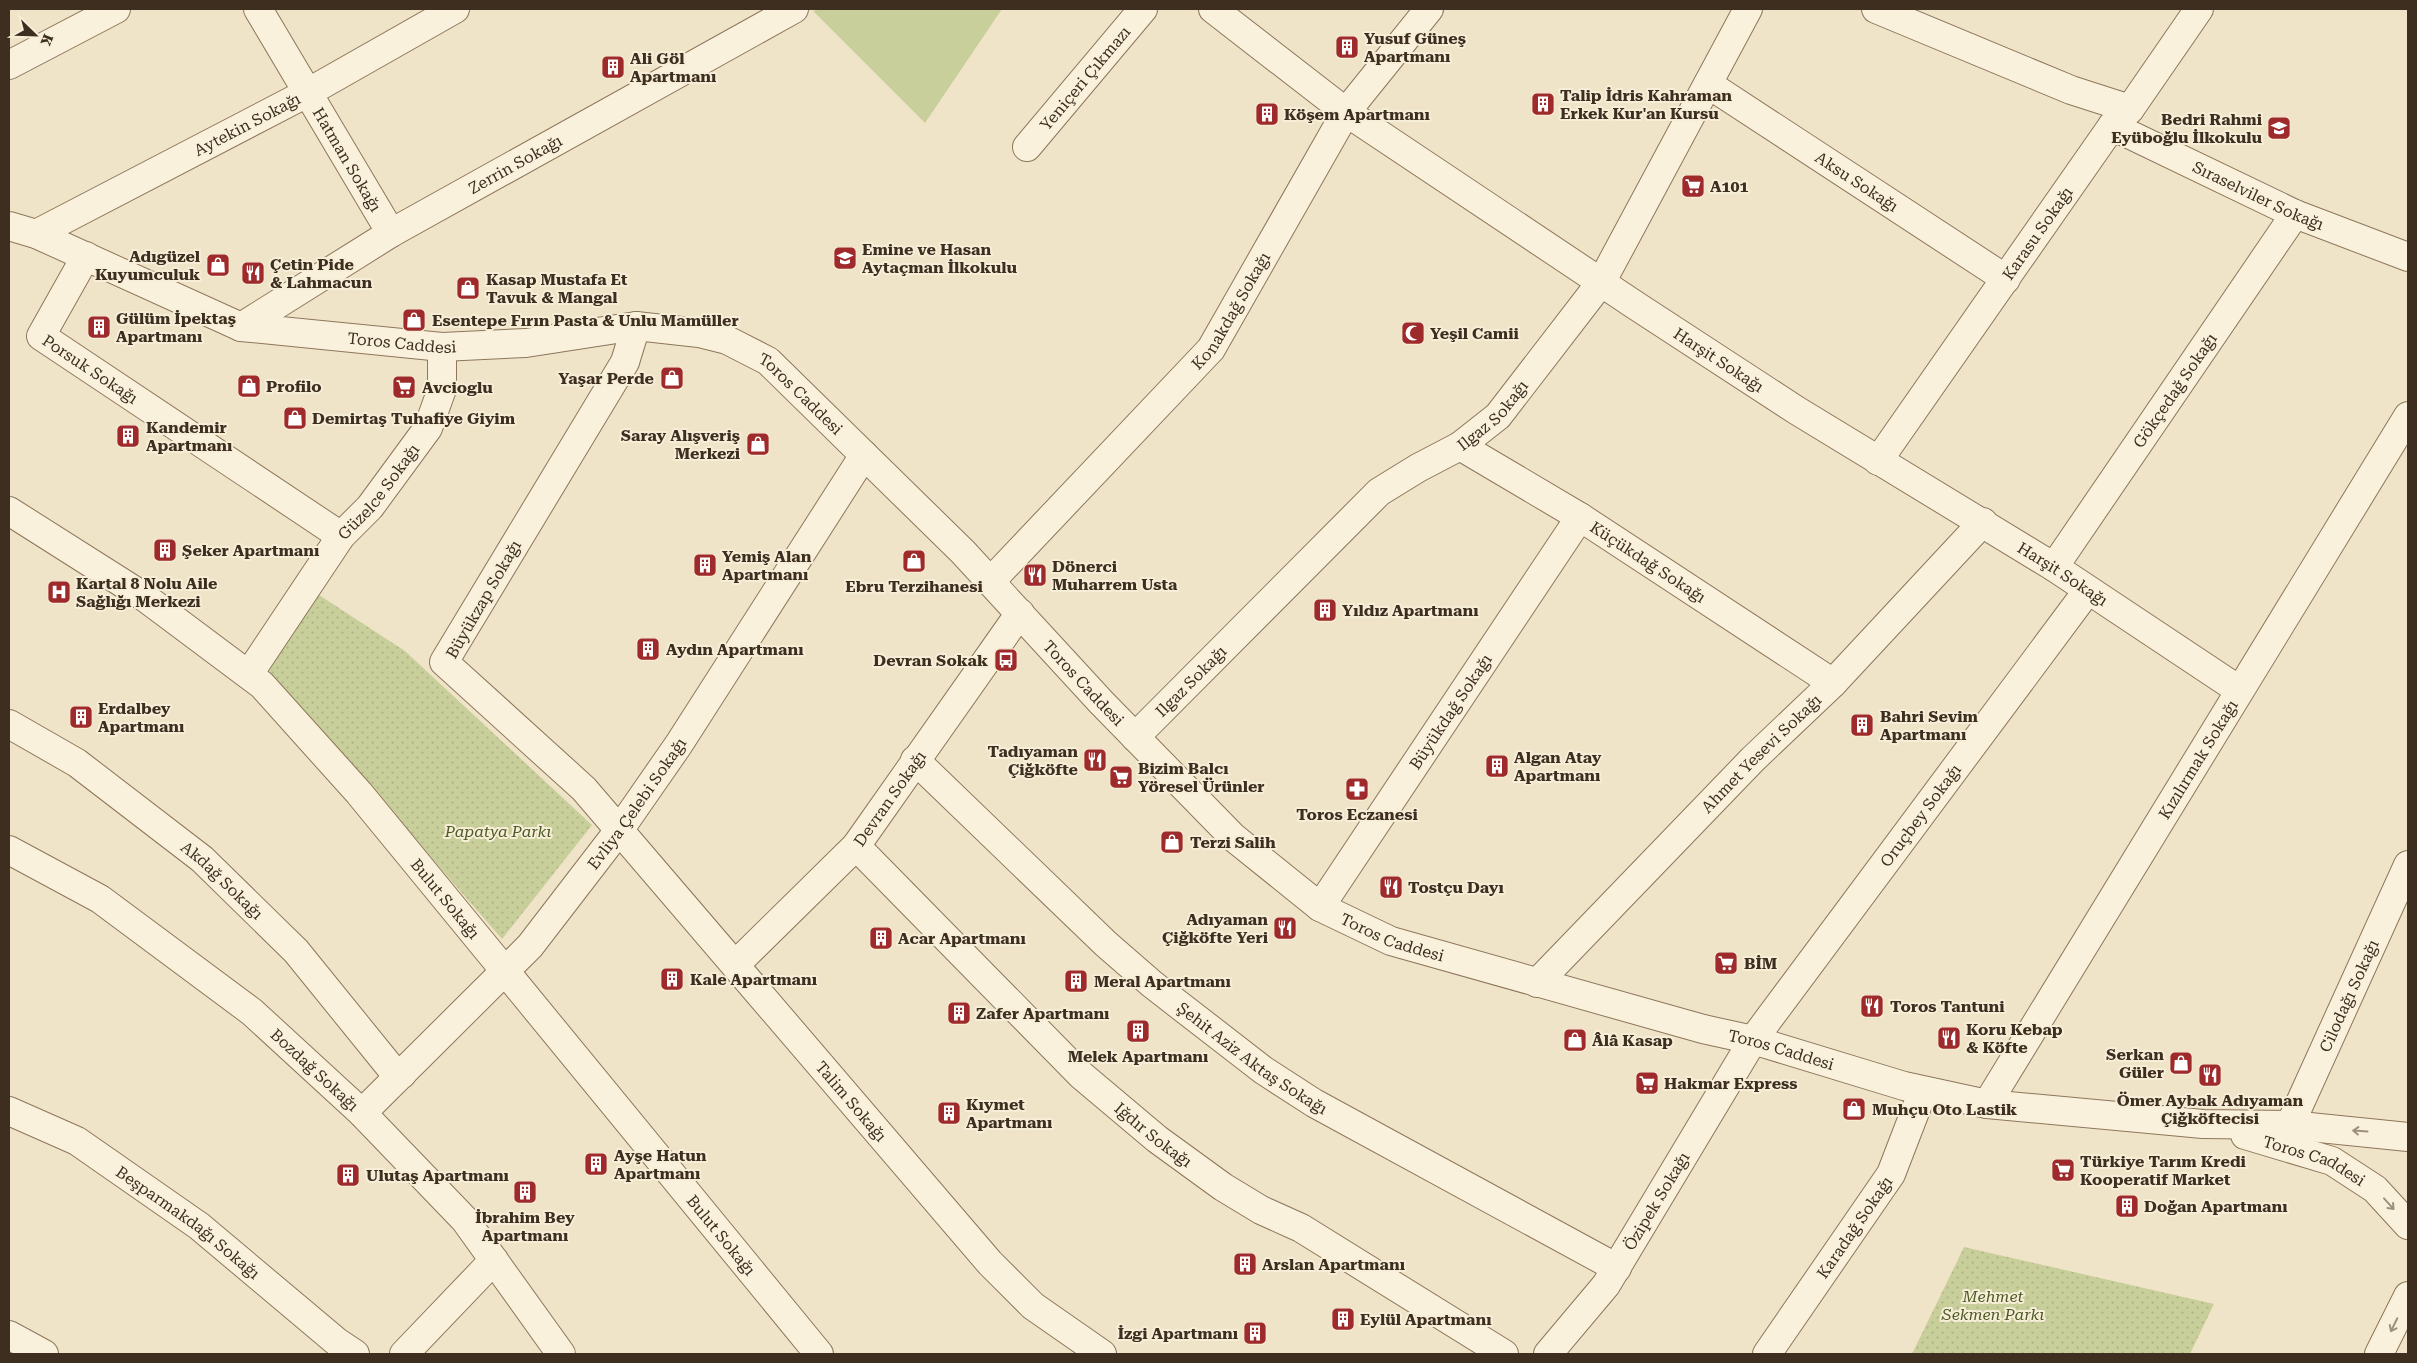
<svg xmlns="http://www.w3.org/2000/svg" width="2417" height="1363" viewBox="0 0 2417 1363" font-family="'Roboto Serif',serif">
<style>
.grass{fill:#c9cf9b}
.park{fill:url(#park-dots)}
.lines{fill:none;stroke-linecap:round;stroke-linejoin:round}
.minor-casing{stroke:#8d765c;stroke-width:30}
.minor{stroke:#faf1dc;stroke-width:28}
.oneway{stroke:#9c907e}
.labels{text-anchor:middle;stroke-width:4;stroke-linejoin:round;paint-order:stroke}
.poi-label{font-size:16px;font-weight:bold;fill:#3d2e20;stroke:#f7eed8;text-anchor:start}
.street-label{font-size:16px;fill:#3d2e20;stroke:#f7eed8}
.park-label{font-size:16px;font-style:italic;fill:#4d5a26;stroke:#f7eed8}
</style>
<defs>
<pattern id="park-dots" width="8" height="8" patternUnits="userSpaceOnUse" patternTransform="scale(1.25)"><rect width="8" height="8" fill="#c9cf9b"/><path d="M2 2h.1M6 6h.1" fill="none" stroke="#aeb285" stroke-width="1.8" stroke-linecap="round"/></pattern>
</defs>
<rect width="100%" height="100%" fill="#f0e4c8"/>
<!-- grass -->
<path class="grass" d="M819,9H1002L925,123L813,11Z"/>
<!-- park -->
<path class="park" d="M319,595L405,651L592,825L502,939L269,671Z
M1964,1247L2214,1304L2190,1354H1912Z"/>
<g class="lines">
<!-- minor casing -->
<g class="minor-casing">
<g id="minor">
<path id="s1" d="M258,9L391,233"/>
<path id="s2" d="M1213,9L1346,112L1635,305L1796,410L2054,567L2239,690"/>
<path d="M1876,9L2071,90L2130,109"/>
<path d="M9,65L116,9"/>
<path id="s3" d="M1708,84L2006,279"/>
<path id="s4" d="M2112,126L2295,214L2408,257"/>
<path id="s5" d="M1027,147L1143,9"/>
<path id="s6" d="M9,226L36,234L241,327L442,347L526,343L636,326L699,333L727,340L768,361L963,552L1101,702L1233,837L1320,907L1391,941L1703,1029L1753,1040L1904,1086L1987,1104L2203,1124L2290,1125L2408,1137"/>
<path id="s7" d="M36,234L307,93L455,9"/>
<path id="s8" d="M86,256L41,336L341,536"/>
<path id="s9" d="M636,326L625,362L444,662L584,789L990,1263L1033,1306L1102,1354"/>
<path id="s10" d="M241,327L391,233L794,9"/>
<path id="s11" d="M1460,446L1580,517L1833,683"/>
<path id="s12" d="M1878,461L2112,126L2130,109L2199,9"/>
<path id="s13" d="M9,511L143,596L262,685L359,793L819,1354"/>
<path id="s14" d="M2054,567L2295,214"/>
<path id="s15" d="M990,582L1211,349L1346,112L1429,9"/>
<path id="s16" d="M249,674L341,536L370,507L428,428L442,389V347"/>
<path id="s17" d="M9,724L77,763L202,859L296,951L390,1067L402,1074"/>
<path id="s18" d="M1135,737L1379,492L1418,468L1460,446L1498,416L1602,281L1748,9"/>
<path id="s19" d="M915,760L1106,944L1152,984L1263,1070L1314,1103L1617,1268"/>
<path id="s20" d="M856,846L1081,1075L1157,1139L1223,1187L1261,1210L1301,1228L1504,1354"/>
<path id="s21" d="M9,850L100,899L252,1012L362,1113L465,1220L561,1354"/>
<path id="s22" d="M1320,907L1580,517"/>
<path id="s23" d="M735,965L856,846L1020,613"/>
<path id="s24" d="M1537,983L1753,759L1833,683L1983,522"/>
<path id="s25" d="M1987,1104L2408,416"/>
<path id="s26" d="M9,1111L77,1141L199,1226L337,1342L355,1354"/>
<path id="s27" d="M362,1113L530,946L620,829L679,744L864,455"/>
<path id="s28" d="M2290,1125L2408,865"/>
<path id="s29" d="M2245,1135L2332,1161L2375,1189L2408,1225"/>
<path d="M9,1335L44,1354"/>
<path d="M404,1354L494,1260"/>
<path id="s30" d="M1548,1354L1606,1285L1753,1040L2088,590"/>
<path id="s31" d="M1767,1354L1891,1174L1923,1091"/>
<path d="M2379,1354L2408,1296"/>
</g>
</g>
<!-- minor -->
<use href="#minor" class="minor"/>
</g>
<!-- one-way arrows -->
<defs><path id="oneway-shaft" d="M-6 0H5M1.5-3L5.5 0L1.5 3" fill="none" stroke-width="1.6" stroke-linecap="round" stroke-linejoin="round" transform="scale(1.25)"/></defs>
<g class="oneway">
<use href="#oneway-shaft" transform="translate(2360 1131) rotate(-176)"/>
<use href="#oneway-shaft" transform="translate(2389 1204) rotate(48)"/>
<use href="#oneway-shaft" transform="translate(2394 1325) rotate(116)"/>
</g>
<!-- icons -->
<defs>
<g id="building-square" transform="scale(1.25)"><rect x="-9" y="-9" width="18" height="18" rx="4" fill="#9e2a2b" stroke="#f7eed8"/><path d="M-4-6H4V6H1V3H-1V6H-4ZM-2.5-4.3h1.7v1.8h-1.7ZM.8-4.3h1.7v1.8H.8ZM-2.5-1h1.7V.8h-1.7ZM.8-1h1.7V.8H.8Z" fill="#fff"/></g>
<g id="school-square" transform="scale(1.25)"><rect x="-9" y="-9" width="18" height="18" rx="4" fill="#9e2a2b" stroke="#f7eed8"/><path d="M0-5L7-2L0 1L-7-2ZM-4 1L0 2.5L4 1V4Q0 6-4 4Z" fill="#fff"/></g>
<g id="supermarket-square" transform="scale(1.25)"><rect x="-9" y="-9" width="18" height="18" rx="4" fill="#9e2a2b" stroke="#f7eed8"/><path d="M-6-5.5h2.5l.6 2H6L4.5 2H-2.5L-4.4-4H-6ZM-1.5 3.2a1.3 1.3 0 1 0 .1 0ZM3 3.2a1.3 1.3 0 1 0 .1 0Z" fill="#fff"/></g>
<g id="shop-square" transform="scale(1.25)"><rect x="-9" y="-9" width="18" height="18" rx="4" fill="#9e2a2b" stroke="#f7eed8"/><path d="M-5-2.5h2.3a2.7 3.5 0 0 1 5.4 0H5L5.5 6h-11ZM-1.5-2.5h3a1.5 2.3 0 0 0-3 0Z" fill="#fff"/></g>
<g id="restaurant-square" transform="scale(1.25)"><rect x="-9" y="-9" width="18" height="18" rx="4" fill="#9e2a2b" stroke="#f7eed8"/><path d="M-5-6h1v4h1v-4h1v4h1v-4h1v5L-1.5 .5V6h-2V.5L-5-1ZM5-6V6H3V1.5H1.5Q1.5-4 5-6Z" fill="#fff"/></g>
<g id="mosque-square" transform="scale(1.25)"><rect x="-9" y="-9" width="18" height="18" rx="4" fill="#9e2a2b" stroke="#f7eed8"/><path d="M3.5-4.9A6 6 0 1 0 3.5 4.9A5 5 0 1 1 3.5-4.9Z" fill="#fff"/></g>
<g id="hospital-square" transform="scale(1.25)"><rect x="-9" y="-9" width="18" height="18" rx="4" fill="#9e2a2b" stroke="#f7eed8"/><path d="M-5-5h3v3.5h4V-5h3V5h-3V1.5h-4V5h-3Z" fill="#fff"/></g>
<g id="bus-square" transform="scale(1.25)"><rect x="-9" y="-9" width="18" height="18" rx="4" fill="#9e2a2b" stroke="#f7eed8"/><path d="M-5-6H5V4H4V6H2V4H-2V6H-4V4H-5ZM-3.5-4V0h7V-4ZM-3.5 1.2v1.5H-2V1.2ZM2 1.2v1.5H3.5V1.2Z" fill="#fff"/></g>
<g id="pharmacy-square" transform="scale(1.25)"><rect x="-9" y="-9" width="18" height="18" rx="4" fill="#9e2a2b" stroke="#f7eed8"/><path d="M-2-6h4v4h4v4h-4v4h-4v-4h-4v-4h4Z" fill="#fff"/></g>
</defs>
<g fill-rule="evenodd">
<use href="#building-square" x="1347" y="47"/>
<use href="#building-square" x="613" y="67"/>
<use href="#building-square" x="1543" y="104"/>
<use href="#building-square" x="1267" y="114"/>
<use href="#school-square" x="2279" y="128"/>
<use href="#supermarket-square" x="1693" y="186"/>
<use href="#school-square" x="845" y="258"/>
<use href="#shop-square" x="218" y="265"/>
<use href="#restaurant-square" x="253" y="273"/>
<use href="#shop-square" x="468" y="288"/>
<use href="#shop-square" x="414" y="320"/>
<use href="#building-square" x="99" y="327"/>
<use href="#mosque-square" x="1413" y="333"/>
<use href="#shop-square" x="672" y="378"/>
<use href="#shop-square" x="249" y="386"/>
<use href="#supermarket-square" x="404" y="387"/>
<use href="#shop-square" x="295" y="418"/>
<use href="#building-square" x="128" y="436"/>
<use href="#shop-square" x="758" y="444"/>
<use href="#building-square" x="165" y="550"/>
<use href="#shop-square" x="914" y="561"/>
<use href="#building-square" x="705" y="565"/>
<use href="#restaurant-square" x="1035" y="575"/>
<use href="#hospital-square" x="59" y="592"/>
<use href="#building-square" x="1325" y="610"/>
<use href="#building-square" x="648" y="649"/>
<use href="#bus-square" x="1006" y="660"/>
<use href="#building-square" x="81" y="717"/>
<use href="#building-square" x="1862" y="725"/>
<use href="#restaurant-square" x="1095" y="760"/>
<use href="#building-square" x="1497" y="766"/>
<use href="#supermarket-square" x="1121" y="777"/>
<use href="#pharmacy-square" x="1357" y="789"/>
<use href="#shop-square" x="1172" y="842"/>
<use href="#restaurant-square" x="1391" y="887"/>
<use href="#restaurant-square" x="1285" y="928"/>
<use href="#building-square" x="881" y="938"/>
<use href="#supermarket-square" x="1726" y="963"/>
<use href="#building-square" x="672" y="979"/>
<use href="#building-square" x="1076" y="981"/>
<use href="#restaurant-square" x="1872" y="1006"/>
<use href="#building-square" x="959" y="1013"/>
<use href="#building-square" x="1138" y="1031"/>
<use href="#restaurant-square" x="1949" y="1038"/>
<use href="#shop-square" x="1575" y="1040"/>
<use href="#shop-square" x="2181" y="1063"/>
<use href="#restaurant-square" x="2210" y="1075"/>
<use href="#supermarket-square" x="1647" y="1083"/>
<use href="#shop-square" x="1854" y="1109"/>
<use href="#building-square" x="949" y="1113"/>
<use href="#building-square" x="596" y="1164"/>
<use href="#supermarket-square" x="2063" y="1170"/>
<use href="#building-square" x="348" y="1175"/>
<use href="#building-square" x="525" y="1192"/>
<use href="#building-square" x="2127" y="1206"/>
<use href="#building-square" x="1245" y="1264"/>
<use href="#building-square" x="1343" y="1319"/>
<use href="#building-square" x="1255" y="1333"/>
</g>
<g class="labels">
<!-- poi labels -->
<g class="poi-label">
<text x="1364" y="44">Yusuf Güneş<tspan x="1364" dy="18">Apartmanı</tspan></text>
<text x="630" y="64">Ali Göl<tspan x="630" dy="18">Apartmanı</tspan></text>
<text x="1560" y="101">Talip İdris Kahraman<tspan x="1560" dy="18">Erkek Kur'an Kursu</tspan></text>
<text x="1284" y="120">Köşem Apartmanı</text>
<text x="2262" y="125" text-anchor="end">Bedri Rahmi<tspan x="2262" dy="18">Eyüboğlu İlkokulu</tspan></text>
<text x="1710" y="192">A101</text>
<text x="862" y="255">Emine ve Hasan<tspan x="862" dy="18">Aytaçman İlkokulu</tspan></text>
<text x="200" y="262" text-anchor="end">Adıgüzel<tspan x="200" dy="18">Kuyumculuk</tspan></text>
<text x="270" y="270">Çetin Pide<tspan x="270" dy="18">&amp; Lahmacun</tspan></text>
<text x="486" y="285">Kasap Mustafa Et<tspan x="486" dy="18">Tavuk &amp; Mangal</tspan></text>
<text x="116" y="324">Gülüm İpektaş<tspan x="116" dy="18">Apartmanı</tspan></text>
<text x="432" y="326">Esentepe Fırın Pasta &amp; Unlu Mamüller</text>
<text x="1430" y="339">Yeşil Camii</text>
<text x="654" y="384" text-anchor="end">Yaşar Perde</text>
<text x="266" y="392">Profilo</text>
<text x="422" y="393">Avcioglu</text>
<text x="312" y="424">Demirtaş Tuhafiye Giyim</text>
<text x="146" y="433">Kandemir<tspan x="146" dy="18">Apartmanı</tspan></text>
<text x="740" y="441" text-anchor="end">Saray Alışveriş<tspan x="740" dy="18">Merkezi</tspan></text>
<text x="182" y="556">Şeker Apartmanı</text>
<text x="722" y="562">Yemiş Alan<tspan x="722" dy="18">Apartmanı</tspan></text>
<text x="1052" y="572">Dönerci<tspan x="1052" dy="18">Muharrem Usta</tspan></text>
<text x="76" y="589">Kartal 8 Nolu Aile<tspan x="76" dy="18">Sağlığı Merkezi</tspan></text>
<text x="914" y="592" text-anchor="middle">Ebru Terzihanesi</text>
<text x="1342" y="616">Yıldız Apartmanı</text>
<text x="666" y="655">Aydın Apartmanı</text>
<text x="988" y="666" text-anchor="end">Devran Sokak</text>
<text x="98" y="714">Erdalbey<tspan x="98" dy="18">Apartmanı</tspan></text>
<text x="1880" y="722">Bahri Sevim<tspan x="1880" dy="18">Apartmanı</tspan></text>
<text x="1078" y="757" text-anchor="end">Tadıyaman<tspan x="1078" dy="18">Çiğköfte</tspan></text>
<text x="1514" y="763">Algan Atay<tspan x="1514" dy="18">Apartmanı</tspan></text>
<text x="1138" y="774">Bizim Balcı<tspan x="1138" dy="18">Yöresel Ürünler</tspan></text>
<text x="1357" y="820" text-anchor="middle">Toros Eczanesi</text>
<text x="1190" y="848">Terzi Salih</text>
<text x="1408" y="893">Tostçu Dayı</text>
<text x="1268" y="925" text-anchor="end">Adıyaman<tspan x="1268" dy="18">Çiğköfte Yeri</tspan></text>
<text x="898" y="944">Acar Apartmanı</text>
<text x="1744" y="969">BİM</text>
<text x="690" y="985">Kale Apartmanı</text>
<text x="1094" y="987">Meral Apartmanı</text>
<text x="1890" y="1012">Toros Tantuni</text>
<text x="976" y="1019">Zafer Apartmanı</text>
<text x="1966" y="1035">Koru Kebap<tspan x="1966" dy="18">&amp; Köfte</tspan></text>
<text x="1592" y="1046">Âlâ Kasap</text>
<text x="2164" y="1060" text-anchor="end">Serkan<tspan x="2164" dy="18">Güler</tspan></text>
<text x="1138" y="1062" text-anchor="middle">Melek Apartmanı</text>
<text x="1664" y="1089">Hakmar Express</text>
<text x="2210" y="1106" text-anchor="middle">Ömer Aybak Adıyaman<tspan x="2210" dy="18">Çiğköftecisi</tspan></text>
<text x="966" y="1110">Kıymet<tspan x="966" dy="18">Apartmanı</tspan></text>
<text x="1872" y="1115">Muhçu Oto Lastik</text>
<text x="614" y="1161">Ayşe Hatun<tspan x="614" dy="18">Apartmanı</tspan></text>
<text x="2080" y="1167">Türkiye Tarım Kredi<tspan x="2080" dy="18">Kooperatif Market</tspan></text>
<text x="366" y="1181">Ulutaş Apartmanı</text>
<text x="2144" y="1212">Doğan Apartmanı</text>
<text x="525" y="1223" text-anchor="middle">İbrahim Bey<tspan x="525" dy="18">Apartmanı</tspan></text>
<text x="1262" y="1270">Arslan Apartmanı</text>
<text x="1360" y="1325">Eylül Apartmanı</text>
<text x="1238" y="1339" text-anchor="end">İzgi Apartmanı</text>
</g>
<!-- street labels -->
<g class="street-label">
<text dy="6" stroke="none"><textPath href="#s5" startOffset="90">Yeniçeri Çıkmazı</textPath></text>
<text dy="6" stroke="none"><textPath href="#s7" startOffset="238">Aytekin Sokağı</textPath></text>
<text dy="6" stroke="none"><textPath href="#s1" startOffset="175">Hatman Sokağı</textPath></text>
<text dy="6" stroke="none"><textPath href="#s10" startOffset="319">Zerrin Sokağı</textPath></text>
<text dy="6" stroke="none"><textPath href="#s3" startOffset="178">Aksu Sokağı</textPath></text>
<text dy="6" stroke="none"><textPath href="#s4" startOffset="162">Sıraselviler Sokağı</textPath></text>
<text dy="6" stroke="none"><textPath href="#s12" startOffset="278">Karasu Sokağı</textPath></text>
<text dy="6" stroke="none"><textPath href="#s15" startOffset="364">Konakdağ Sokağı</textPath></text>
<text dy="6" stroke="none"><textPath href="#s6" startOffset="415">Toros Caddesi</textPath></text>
<text dy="6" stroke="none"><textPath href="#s2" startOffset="616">Harşit Sokağı</textPath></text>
<text dy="6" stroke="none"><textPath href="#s8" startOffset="151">Porsuk Sokağı</textPath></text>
<text dy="6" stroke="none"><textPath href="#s14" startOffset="214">Gökçedağ Sokağı</textPath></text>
<text dy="6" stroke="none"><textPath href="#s6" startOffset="835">Toros Caddesi</textPath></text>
<text dy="6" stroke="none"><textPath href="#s18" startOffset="484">Ilgaz Sokağı</textPath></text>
<text dy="6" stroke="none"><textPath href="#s16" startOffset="224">Güzelce Sokağı</textPath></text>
<text dy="6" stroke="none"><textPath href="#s11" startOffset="221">Küçükdağ Sokağı</textPath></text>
<text dy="6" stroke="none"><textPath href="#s2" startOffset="1021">Harşit Sokağı</textPath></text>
<text transform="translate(483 599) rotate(-60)" y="6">Büyükzap Sokağı</text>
<text dy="6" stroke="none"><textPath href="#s18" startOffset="79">Ilgaz Sokağı</textPath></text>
<text dy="6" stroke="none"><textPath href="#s6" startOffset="1240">Toros Caddesi</textPath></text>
<text dy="6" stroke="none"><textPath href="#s22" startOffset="235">Büyükdağ Sokağı</textPath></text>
<text dy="6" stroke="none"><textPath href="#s24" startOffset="321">Ahmet Yesevi Sokağı</textPath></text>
<text dy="6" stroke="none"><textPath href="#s25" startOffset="404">Kızılırmak Sokağı</textPath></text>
<text dy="6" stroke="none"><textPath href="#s23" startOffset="228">Devran Sokağı</textPath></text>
<text dy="6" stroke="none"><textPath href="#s27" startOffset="415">Evliya Çelebi Sokağı</textPath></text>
<text dy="6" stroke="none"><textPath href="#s30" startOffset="656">Oruçbey Sokağı</textPath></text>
<text dy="6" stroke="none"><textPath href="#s17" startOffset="265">Akdağ Sokağı</textPath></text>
<text dy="6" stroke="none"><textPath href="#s13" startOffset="589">Bulut Sokağı</textPath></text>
<text dy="6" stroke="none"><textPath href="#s6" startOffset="1645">Toros Caddesi</textPath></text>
<text dy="6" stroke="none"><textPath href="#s28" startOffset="142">Cilodağı Sokağı</textPath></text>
<text dy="6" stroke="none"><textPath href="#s6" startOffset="2050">Toros Caddesi</textPath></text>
<text dy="6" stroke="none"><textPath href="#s19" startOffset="451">Şehit Aziz Aktaş Sokağı</textPath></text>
<text dy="6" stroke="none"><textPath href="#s21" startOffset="378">Bozdağ Sokağı</textPath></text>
<text dy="6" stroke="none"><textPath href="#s9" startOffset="988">Talim Sokağı</textPath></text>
<text dy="6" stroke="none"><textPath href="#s20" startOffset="415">Iğdır Sokağı</textPath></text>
<text dy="6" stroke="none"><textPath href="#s29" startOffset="74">Toros Caddesi</textPath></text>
<text dy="6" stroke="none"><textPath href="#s30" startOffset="188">Özipek Sokağı</textPath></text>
<text dy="6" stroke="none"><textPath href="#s26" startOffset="212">Beşparmakdağı Sokağı</textPath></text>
<text dy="6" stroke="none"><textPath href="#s31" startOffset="154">Karadağ Sokağı</textPath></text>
<text dy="6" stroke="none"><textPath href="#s13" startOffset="1024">Bulut Sokağı</textPath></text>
</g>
<!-- park labels -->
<g class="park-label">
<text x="498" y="837">Papatya Parkı</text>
<text x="1993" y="1302">Mehmet<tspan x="1993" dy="18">Sekmen Parkı</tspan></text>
</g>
</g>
<!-- border -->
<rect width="2417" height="1363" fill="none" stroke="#3d2e20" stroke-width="20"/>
<!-- north arrow -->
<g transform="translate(35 35) rotate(113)" stroke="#f7eed8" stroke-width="4" paint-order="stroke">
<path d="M0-4L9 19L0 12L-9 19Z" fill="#3d2e20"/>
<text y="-8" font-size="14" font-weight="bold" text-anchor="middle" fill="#3d2e20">K</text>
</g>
</svg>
